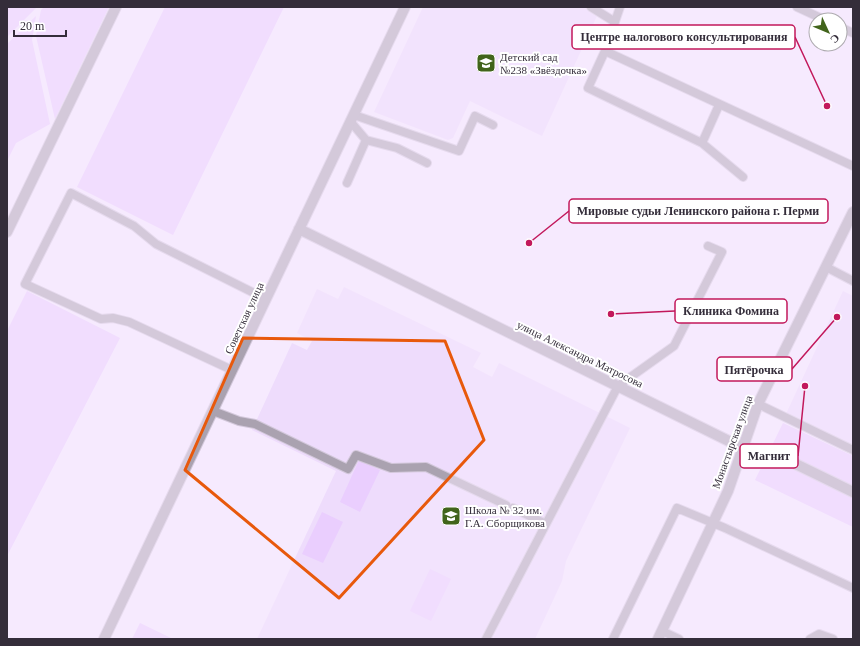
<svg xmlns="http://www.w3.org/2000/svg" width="860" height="646" viewBox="0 0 860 646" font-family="Georgia,serif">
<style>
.built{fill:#eedcfc}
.green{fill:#eacefe}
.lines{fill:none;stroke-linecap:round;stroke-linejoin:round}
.lane-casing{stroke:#d3c8db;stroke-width:10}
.street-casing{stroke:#d3c8db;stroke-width:12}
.lane{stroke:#aaa2b0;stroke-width:8}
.street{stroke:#aaa2b0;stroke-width:10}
.marked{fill:none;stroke:#e8590c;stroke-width:3;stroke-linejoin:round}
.labels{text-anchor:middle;stroke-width:4;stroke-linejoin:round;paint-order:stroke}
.poi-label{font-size:11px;fill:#342d3a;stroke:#fff;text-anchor:start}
.street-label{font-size:11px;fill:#342d3a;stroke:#fff}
.leader{fill:none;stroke:#c2185b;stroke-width:1.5}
.callout-dot{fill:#c2185b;stroke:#fff;stroke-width:1.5}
.callout{fill:#fff;stroke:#c2185b;stroke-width:1.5}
.callout-label{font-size:12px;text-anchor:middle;font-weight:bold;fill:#342d3a}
</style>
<rect width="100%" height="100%" fill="#f6eafe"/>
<!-- built -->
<path class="built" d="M423,7H601L542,136L470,101L453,138L448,140L374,112Z
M344,287L481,353L473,367L492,377L499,363L630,428L566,561L562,581L535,639H257L336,471L252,430L292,343L307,350L312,341L297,333L317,289L338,299Z
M843,291L853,296V446L786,414Z"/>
<!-- green -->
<path class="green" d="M7,7H37L7,37Z
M44,7H109L55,119L36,36L41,10Z
M165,7H284L173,235L77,187Z
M36,16L32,40L50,124L16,143L7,161V44Z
M27,291L120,338L7,556V331Z
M783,423L853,456V527L755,480Z
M359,460L380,470L360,512L340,502Z
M322,512L343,522L323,563L302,554Z
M430,569L451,579L431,621L410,611Z
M140,623L173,639H132Z"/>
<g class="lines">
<!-- lane casing -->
<g class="lane-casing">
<path id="lane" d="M591,7L615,22
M797,7L825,20
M840,27L853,33
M605,51L620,7
M719,105L702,143L588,88L605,51L853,166
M354,115L459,151L475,116L493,125
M366,140L397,148L427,163
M702,143L743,177
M347,183L366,140L350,121
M826,267L853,281
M232,370L129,322L113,318L101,319L25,284L71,193L134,226L156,244L266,299
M758,404L853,450
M213,411L239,421L255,424L348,469L356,455L391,468L426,467L506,505
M513,508L546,524
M662,631L679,639
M486,639L618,386L674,346L722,252L708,246
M613,639L677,508L725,528L853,588
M810,639L819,634L833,639"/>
</g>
<!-- street casing -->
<g class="street-casing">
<path id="street" d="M299,229L743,448L767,450L853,492
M7,232L116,7
M104,639L405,7
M658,639L728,491L758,404L853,212"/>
</g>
<!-- lane -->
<use href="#lane" class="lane"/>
<!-- street -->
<use href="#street" class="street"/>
</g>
<!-- marked area -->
<path d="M0 0H860V646H0ZM243,338L445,341L484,440L339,598L185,470Z" fill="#f6eafe" fill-opacity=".55" fill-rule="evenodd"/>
<path class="marked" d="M243,338L445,341L484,440L339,598L185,470Z"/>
<!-- icons -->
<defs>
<g id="school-square" transform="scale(1)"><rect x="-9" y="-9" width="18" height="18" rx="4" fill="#41641b" stroke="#fff"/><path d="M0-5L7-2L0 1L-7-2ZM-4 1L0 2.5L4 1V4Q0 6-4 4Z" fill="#fff"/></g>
</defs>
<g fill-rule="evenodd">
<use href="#school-square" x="486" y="63"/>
<use href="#school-square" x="451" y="516"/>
</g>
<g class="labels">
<!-- poi labels -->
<g class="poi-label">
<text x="500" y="61">Детский сад<tspan x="500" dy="13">№238 «Звёздочка»</tspan></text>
<text x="465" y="514">Школа № 32 им.<tspan x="465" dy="13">Г.А. Сборщикова</tspan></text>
</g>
<!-- street labels -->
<g class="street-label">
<text transform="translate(244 318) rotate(-65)" y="4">Советская улица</text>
<text transform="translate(580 354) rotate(26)" y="4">улица Александра Матросова</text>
<text transform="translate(732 442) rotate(-70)" y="4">Монастырская улица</text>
</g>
</g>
<!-- callouts -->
<path class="leader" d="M827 106L795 37M529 243L569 211M611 314L675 311M837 317L792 369M805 386L798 456"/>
<g class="callout-dot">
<circle cx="827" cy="106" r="4"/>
<circle cx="529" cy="243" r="4"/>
<circle cx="611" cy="314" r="4"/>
<circle cx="837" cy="317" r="4"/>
<circle cx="805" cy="386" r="4"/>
</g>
<g class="callout">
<rect x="572" y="25" width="223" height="24" rx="4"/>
<rect x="569" y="199" width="259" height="24" rx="4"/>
<rect x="675" y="299" width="112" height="24" rx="4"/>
<rect x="717" y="357" width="75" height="24" rx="4"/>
<rect x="740" y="444" width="58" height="24" rx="4"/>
</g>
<g class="callout-label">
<text x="684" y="41">Центре налогового консультирования</text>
<text x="698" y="215">Мировые судьи Ленинского района г. Перми</text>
<text x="731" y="315">Клиника Фомина</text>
<text x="754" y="374">Пятёрочка</text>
<text x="769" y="460">Магнит</text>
</g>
<!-- border -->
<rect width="860" height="646" fill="none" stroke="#342d3a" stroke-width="16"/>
<!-- north arrow -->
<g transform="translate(828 32) rotate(134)"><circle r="19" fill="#ffffff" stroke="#aeabb0"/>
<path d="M0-3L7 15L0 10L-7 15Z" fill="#41641b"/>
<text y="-6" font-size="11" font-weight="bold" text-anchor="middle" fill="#342d3a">С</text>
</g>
<!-- scale -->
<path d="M14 30v6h52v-6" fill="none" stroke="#342d3a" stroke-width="2"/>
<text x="20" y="30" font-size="12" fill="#342d3a" stroke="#ffffff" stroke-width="3" paint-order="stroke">20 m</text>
</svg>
